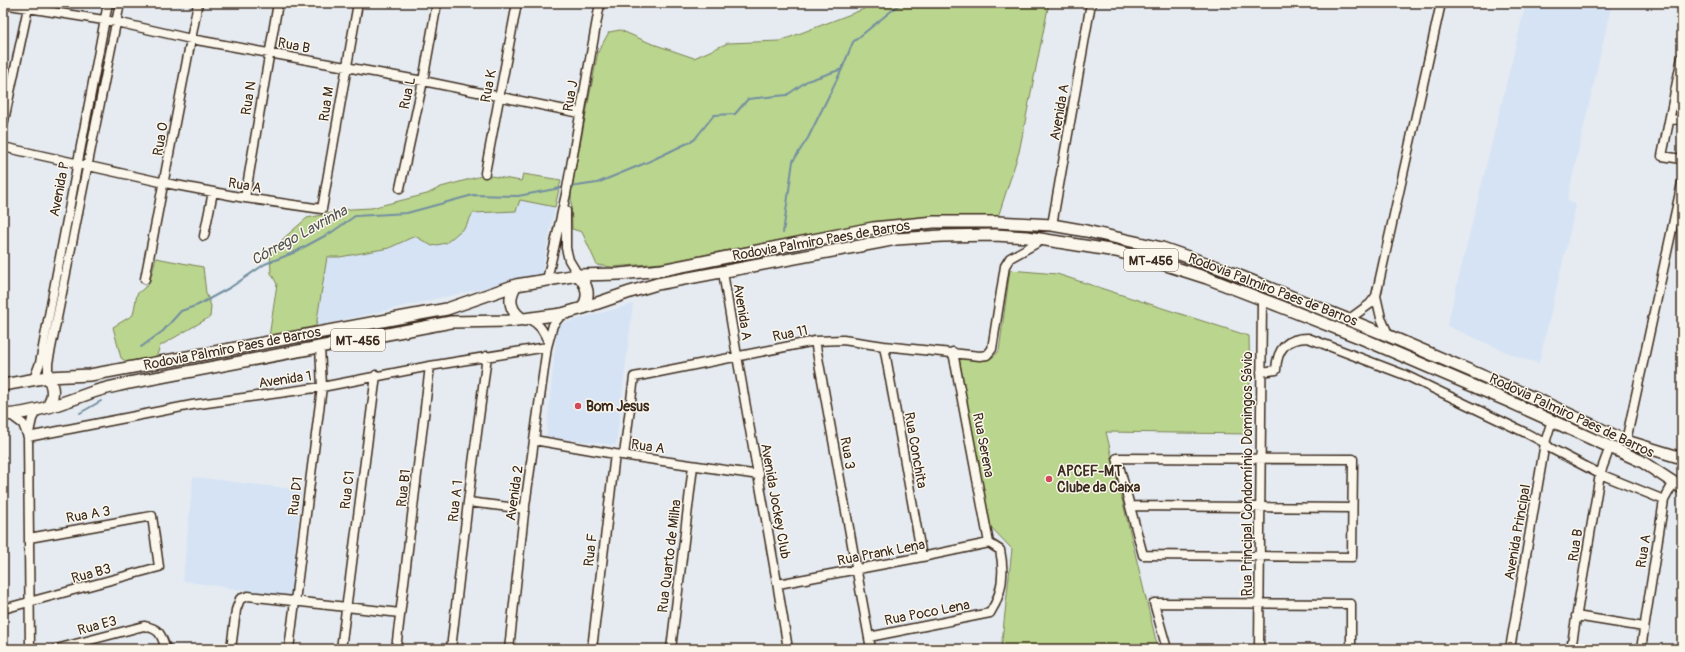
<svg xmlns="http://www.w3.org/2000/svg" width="1685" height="652" viewBox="0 0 1685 652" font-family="Pangolin,sans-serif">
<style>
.built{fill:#d6e3f4}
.green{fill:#bad58d;stroke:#7a8056}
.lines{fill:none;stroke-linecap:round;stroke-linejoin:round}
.stream{stroke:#738fa1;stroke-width:2}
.minor-casing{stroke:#3b2a1e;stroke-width:11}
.major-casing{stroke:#3b2a1e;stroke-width:14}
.minor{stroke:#fbf7ec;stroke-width:8}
.major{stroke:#fbf7ec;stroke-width:11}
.poi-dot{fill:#d1495b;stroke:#fbf7ec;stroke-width:1.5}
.labels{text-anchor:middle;stroke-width:3;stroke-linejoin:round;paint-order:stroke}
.shield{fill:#fbf7ec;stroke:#75685c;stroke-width:1}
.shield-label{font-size:13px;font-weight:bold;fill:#3b2a1e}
.street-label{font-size:14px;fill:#3b2a1e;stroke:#fbf7ec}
.poi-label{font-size:14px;font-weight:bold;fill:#3b2a1e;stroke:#fbf7ec;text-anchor:start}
.water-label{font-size:15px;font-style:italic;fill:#525454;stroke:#fbf7ec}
</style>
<rect width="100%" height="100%" fill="#e5ebf1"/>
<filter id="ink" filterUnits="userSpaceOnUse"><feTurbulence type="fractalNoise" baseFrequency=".025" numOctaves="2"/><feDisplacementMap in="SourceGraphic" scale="8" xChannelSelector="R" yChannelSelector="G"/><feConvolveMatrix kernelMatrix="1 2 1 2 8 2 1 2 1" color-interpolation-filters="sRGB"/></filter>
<g filter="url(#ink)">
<!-- built -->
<path class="built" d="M1526,3H1612L1567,201L1576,205L1539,363L1523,359L1447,326Z
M519,200L555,207L541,275L316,326L327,256L340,257L389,248L415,236L432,246L465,227L473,213L516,211Z
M633,304L616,445L546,437L557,329L560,324Z
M193,477L301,490L291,597L183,581Z"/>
<!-- green -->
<path class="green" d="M866,3H1049L1019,152L998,217L880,221L661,263L612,267L597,265L582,232L572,229L571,191L598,52L609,32L620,30L650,43L694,58L728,43L780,41L864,9Z
M523,174L561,180L555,207L520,200L516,211L473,213L465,227L446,243L432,246L415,236L389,248L340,257H327L316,326L269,337L277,284L271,273L270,253L285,237L307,218L351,209L371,208L427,194L441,187L485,175L521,181Z
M156,258L203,267L206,293L211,306L210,317L160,346L156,358L130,364L121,358L113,327L133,315L137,294L149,284Z
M1010,270L1057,274L1249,336L1251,434L1106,432L1158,649H1001L1012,549L988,524L959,358C976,360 988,365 999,351Z"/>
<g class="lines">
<!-- stream -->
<path class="stream" d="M570,187L597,183L648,162L694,140L714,115L735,114L748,99L787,95L807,81L842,69L853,42L901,3
M783,233L793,161L808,138L842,69
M141,347L163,331L181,311L198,305L231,287L265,264L293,253L332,232L355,216L407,213L473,195L518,196L566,187
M80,413L101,401
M3,459L6,457"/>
<!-- minor casing -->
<g class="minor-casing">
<path id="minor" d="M3,4L116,22L191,39L423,81L580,113
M1682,57L1662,156L1682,159
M1670,119L1682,120
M3,125L29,3
M3,147L165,183L245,198L322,209L358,3
M485,173L517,3
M400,188L423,81L437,3
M245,198L278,3
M566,211V248L569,260L578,275
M1052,225L1091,3
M204,236L213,192
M723,272C743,398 768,523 788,649
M145,279L198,3
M547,280L566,194L600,3
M529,319C540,324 543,331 548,341
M1348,320L1370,304L1376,296
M1389,336L1381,318L1376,296L1441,3
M815,341L871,649
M884,346L922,557
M953,352L989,543
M1261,372L1276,370C1277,348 1287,338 1308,338L1405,375L1526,433L1545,443L1550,448L1600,474L1664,500
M48,377V363L120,3
M34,379L40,363L108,3
M11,415L23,424L28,437
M28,437L192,405L322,387L430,366L547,347
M534,440L615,454L759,475
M1626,441L1682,183
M624,455L634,377L815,341L843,340L884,346L980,356L987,355L992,349L1005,266L1010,258L1044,239
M1117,458L1353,459L1352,557L1143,555Z
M468,502L525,509
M1131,506L1352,508
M778,584L922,557L989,543
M3,609L159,567L152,516L29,538
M1576,616L1644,627
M869,637L990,613C1003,593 1005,573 1000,550L989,543
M30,649L28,437L32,419L36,411
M56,649L144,626C160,629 161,634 166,649
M231,649L236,610L240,599L248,596L400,613
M289,649L322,387L320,347
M341,649L376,375
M396,649L430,366
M451,649L468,502L487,356
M509,649L524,513L547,347L553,325L562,314
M592,649L615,454
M671,649L693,466
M1167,649L1154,603L1351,604V649
M1259,649L1262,299
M1510,649L1545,443L1552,420
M1571,649L1600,474L1610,447
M1641,649L1664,500L1674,482"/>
</g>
<!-- major casing -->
<g class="major-casing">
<path id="major" d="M578,275C588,286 590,295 583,308
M516,285C507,299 510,312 524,320
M3,385L48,377L90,375L447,309L516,285L578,275L619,274L662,270L873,228L934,222H997L1052,225L1086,231L1162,248L1217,267L1389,336L1543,402L1626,441L1682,458
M48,407C54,396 54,388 48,377
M3,415C35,413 63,403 93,392C104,388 117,386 129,383L451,322L509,321L562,314L583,308L630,292L657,284L881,242L896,239L942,236L995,235L1027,237L1116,251L1157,262L1207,278L1282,307L1361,338L1508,401L1641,461L1682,488"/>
</g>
<!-- minor -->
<use href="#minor" class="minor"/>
<!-- major -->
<use href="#major" class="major"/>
</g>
</g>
<!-- markers -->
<g class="poi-dot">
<circle cx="578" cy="406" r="4"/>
<circle cx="1049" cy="479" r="4"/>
</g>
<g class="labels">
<!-- shield labels -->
<g class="shield">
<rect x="1124" y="249" width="54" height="22" rx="3"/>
<rect x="331" y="329" width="54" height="22" rx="3"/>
</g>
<g class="shield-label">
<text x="1151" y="265">MT-456</text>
<text x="358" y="345">MT-456</text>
</g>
<!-- street labels -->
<g class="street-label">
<text transform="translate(294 45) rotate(11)" y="5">Rua B</text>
<text transform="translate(488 86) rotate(-79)" y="5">Rua K</text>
<text transform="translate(407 93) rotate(-78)" y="5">Rua L</text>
<text transform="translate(570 96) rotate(-80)" y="5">Rua J</text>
<text transform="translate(248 98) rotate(-81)" y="5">Rua N</text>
<text transform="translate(326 104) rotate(-81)" y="5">Rua M</text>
<text transform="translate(1059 112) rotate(-80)" y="5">Avenida A</text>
<text transform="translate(160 139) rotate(-80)" y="5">Rua O</text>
<text transform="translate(245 185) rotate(10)" y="5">Rua A</text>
<text transform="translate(59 189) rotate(-79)" y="5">Avenida P</text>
<text transform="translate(821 240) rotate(-10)" y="5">Rodovia Palmiro Paes de Barros</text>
<text transform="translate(1273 289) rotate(21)" y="5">Rodovia Palmiro Paes de Barros</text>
<text transform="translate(743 312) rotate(81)" y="5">Avenida A</text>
<text transform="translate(790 333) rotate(-11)" y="5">Rua 11</text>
<text transform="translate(232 348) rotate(-11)" y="5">Rodovia Palmiro Paes de Barros</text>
<text transform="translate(285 379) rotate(-8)" y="5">Avenida 1</text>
<text transform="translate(1572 415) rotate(25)" y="5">Rodovia Palmiro Paes de Barros</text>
<text transform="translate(984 445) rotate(79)" y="5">Rua Serena</text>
<text transform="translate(648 446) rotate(8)" y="5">Rua A</text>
<text transform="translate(916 450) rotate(80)" y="5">Rua Conchita</text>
<text transform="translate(848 453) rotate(80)" y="5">Rua 3</text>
<text transform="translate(1247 474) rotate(-90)" y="5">Rua Principal Condomínio Domingos Sávio</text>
<text transform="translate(403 488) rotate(-83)" y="5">Rua B1</text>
<text transform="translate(347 490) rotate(-83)" y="5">Rua C1</text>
<text transform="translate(514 493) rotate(-82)" y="5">Avenida 2</text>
<text transform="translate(295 496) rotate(-83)" y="5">Rua D1</text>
<text transform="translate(455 501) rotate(-83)" y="5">Rua A 1</text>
<text transform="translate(776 501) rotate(80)" y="5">Avenida Jockey Club</text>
<text transform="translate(88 514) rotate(-10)" y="5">Rua A 3</text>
<text transform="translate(1517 532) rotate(-80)" y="5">Avenida Principal</text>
<text transform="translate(1575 545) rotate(-81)" y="5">Rua B</text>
<text transform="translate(590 550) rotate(-83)" y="5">Rua F</text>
<text transform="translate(1643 551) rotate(-81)" y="5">Rua A</text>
<text transform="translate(881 552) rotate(-11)" y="5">Rua Prank Lena</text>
<text transform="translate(669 556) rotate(-83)" y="5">Rua Quarto de Milha</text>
<text transform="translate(91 573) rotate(-15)" y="5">Rua B3</text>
<text transform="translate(927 612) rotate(-11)" y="5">Rua Poco Lena</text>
<text transform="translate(97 625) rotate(-15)" y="5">Rua E3</text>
</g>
<!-- poi labels -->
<g class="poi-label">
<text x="586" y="411">Bom Jesus</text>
<text x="1057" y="476">APCEF-MT<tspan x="1057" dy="16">Clube da Caixa</tspan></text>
</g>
<!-- water labels -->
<g class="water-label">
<text transform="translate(299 235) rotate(-29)" y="5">Córrego Lavrinha</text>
</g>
</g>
<!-- margin -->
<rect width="1685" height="652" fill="none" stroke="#fbf7ec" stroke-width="16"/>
<rect x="8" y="8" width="1669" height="636" fill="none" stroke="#3b2a1e" stroke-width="1.5" filter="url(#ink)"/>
</svg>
